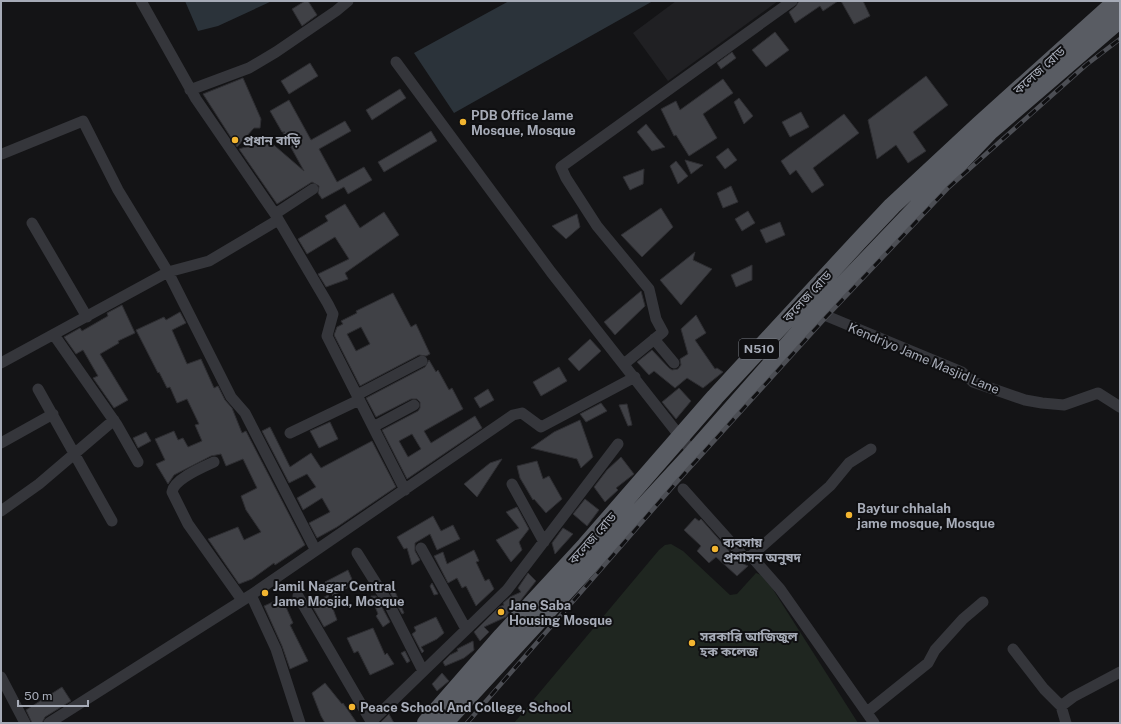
<svg xmlns="http://www.w3.org/2000/svg" width="1121" height="724" viewBox="0 0 1121 724" font-family="'Public Sans','Noto Sans Bengali',sans-serif">
<style>
.built{fill:#202023}
.green{fill:#1f2620}
.water{fill:#2b333a}
.building{fill:#404146;stroke:#2e2e32;fill-rule:evenodd}
.lines{fill:none;stroke-linecap:round;stroke-linejoin:round}
.minor{stroke:#35363b;stroke-width:11}
.trunk{stroke:#595c63;stroke-width:18}
.rail-casing{stroke:#4c4e54;stroke-width:4.5}
.rail{stroke:#0f0f11;stroke-width:3;stroke-dasharray:9;stroke-linecap:butt}
.poi-dot{fill:#f3b530;stroke:#0f0f11;stroke-width:1.5}
.labels{text-anchor:middle;stroke-width:4;stroke-linejoin:round;paint-order:stroke}
.shield{fill:#0f0f11;stroke:#797c85;stroke-width:1}
.shield-label{font-size:12px;font-weight:bold;fill:#a6abb7}
.street-label{font-size:13px;fill:#a6abb7;stroke:#0f0f11}
.poi-label{font-size:13px;font-weight:bold;fill:#a6abb7;stroke:#0f0f11;text-anchor:start}
</style>
<rect width="100%" height="100%" fill="#141416"/>
<!-- built -->
<path class="built" d="M676,1H778L668,81L633,33Z"/>
<!-- green -->
<path class="green" d="M671,544L683,551L730,595L737,594L756,573L761,575L772,588L858,723H514L659,550L665,545Z"/>
<!-- water -->
<path class="water" d="M185,1H272L218,26L198,31Z
M509,1H653L454,113L414,53Z"/>
<!-- building -->
<path class="building" d="M305,1H308L317,15L302,26L292,9Z
M799,1H838L823,11L820,6L795,23L789,12L796,6Z
M841,1H863L870,16L854,24Z
M775,32L789,50L766,67L752,50Z
M732,52L736,58L721,69L717,63Z
M310,63L318,76L289,94L281,81Z
M926,76L948,105L913,132L926,151L908,163L896,145L877,159L868,120Z
M243,78L261,119L260,128H254L237,147L203,94Z
M723,79L733,93L703,114L717,138L689,156L676,135L674,136L661,109L676,101L680,110Z
M400,89L406,98L372,120L366,110Z
M739,98L753,116L744,124L734,102Z
M289,100L311,140L345,121L351,131L319,149L337,182L364,167L372,180L348,194L344,187L322,199L318,193L319,186L312,182L277,204L239,149L268,140L304,171L283,133L285,132H282L270,111Z
M801,112L809,127L790,137L782,122Z
M844,114L859,133L813,168L824,185L812,193L796,170L790,175L781,161Z
M646,124L658,139L665,147L652,151L637,132Z
M431,131L437,141L384,172L378,162Z
M728,148L737,160L725,169L716,157Z
M685,160L703,165L691,174Z
M676,161L688,176L678,184L670,166Z
M644,169L643,184L630,190L623,177Z
M731,186L738,202L723,208L717,193Z
M345,204L360,228L384,212L399,235L345,273L348,279L326,287L318,274L349,259L335,237L307,254L298,239L328,221L325,216Z
M661,208L673,227L642,257L621,235Z
M748,211L755,223L742,231L735,219Z
M577,214L580,227L566,239L552,226Z
M780,222L785,235L766,243L760,230Z
M695,252L693,260L712,269L681,305L660,280Z
M752,265V280L736,287L731,275Z
M641,291L645,306L615,335L604,322Z
M393,293L411,327L416,324L430,354L426,356L419,355L360,386L334,335L337,327L343,324L341,321L357,313L356,311ZM361,327L370,344L356,351L347,334Z
M122,305L135,333L118,341L119,343L100,354L128,400L114,408L93,378L98,376L83,350L76,354L64,337L80,328L82,331L108,316L107,313Z
M180,312L186,323L172,330L187,364L201,359L214,388L218,386L225,400L232,408L242,433L246,431L249,437L305,545L275,565L274,563L252,579L239,584L208,539L238,527L244,540L261,532L246,510L241,496L257,488L243,459L226,466L221,454L211,456L174,475L168,484L156,464L165,460L155,439L174,431L178,440L183,438L188,447L202,441L195,425L199,424L187,399L177,403L170,387L167,388L159,372L158,373L136,330L164,317L166,320Z
M696,315L706,333L695,340L715,369L717,368L723,372L703,388L687,378L675,388L654,371L649,375L637,362L652,350L669,368L672,370L678,369L681,365L680,359L688,354L681,329Z
M590,339L601,351L579,371L568,359Z
M429,360L436,372L438,370L449,390L452,388L463,409L424,431L431,443L475,416L482,428L407,479L382,430L418,411L420,408V402L417,399H411L376,417L366,398L425,367ZM412,434L421,449L408,457L399,441Z
M559,367L567,381L541,396L533,382Z
M679,388L691,401L676,419L662,402Z
M488,389L494,400L480,408L474,398Z
M601,403L607,411L586,422L580,414Z
M627,404L632,425L628,426L619,405Z
M580,420L593,457L581,468L577,459L531,448L554,432Z
M330,422L338,439L319,448L310,431Z
M270,427L290,467L311,453L321,468L372,441L396,487L337,527L317,538L309,523L330,512L322,498L303,510L297,498L316,487L307,474L289,483L262,431Z
M146,432L151,441L138,448L133,438Z
M621,457L634,474L616,488L618,490L605,502L594,487L607,470Z
M502,459L477,497L464,484L490,463Z
M537,461L543,479L549,476L562,499L546,513L534,499L533,500L520,478L517,466Z
M585,499L599,510L587,526L573,514Z
M517,507L529,529L519,542L522,550L511,562L496,540L519,528L506,512Z
M433,516L441,531L453,525L460,539L437,550L430,534L415,543V551L420,560L412,565L407,548L404,549L397,537Z
M695,518L699,521L701,519L739,562L748,566L737,576L716,557L709,563L697,551L701,546L684,530Z
M563,528L573,534L555,554L552,543Z
M474,550L479,561L476,562L485,581L489,579L494,589L476,606L466,586L462,588L457,578L448,583L434,556L443,552L447,564Z
M348,570L354,584L333,596L325,582Z
M528,573L536,581L517,605L508,609L509,613L506,617L484,627L489,632L480,641L474,632L499,607L504,605L503,603L510,597L521,592L518,588Z
M432,583L438,594L434,595L430,586Z
M394,589L404,613L402,614L389,591Z
M328,595L337,620L324,627L311,604Z
M371,596H376L390,622L383,627L376,616L378,614Z
M282,598L293,623L290,625L308,661L290,669L282,646L264,606Z
M436,617L444,633L437,639L421,647L424,651L422,653L412,634L416,631L414,627Z
M373,628L385,655L387,653L394,664L370,675L358,651L354,653L347,638Z
M473,641L474,650L464,658L445,666L443,662L450,655L458,651L457,649Z
M405,651L410,661L407,663L401,653Z
M442,673L449,681L437,691L432,684Z
M325,683L342,704L343,703L357,723H325L321,716L312,693Z
M62,687L71,701L45,717L42,723H32L26,710Z
M389,714L394,723H380Z"/>
<g class="lines">
<!-- minor -->
<path class="minor" d="M141,1L196,99L275,214L328,304L333,314L327,336L405,490
M396,62L551,272L693,453
M190,90L249,68L276,52L336,11L348,1
M2,154L83,121L118,190L168,272L231,397L245,413L315,549
M275,214L313,189
M32,223L87,317
M817,312L962,372L973,382L1025,400L1042,403L1064,405L1098,393L1120,407
M54,335L117,425L138,462
M654,339L674,363
M1,363L168,272L209,261L278,220
M624,364L663,332L656,319L649,289L597,226L566,178L561,167L792,1
M38,389L112,521
M357,395L422,361
M373,427L414,405
M290,433L359,400
M1,443L53,414
M214,462C203,467 174,479 172,492L188,524L242,600
M512,484L544,542
M683,489L744,557L751,556L780,589L874,723
M1,511L39,484L114,420
M421,548L466,629
M357,553L389,604L423,671
M751,556L830,486L849,463L871,449
M251,595L276,649L300,723
M298,596L372,723
M1013,649L1044,689L1061,706
M1,677L25,723
M867,712L928,663L935,650L963,619L983,602
M372,721L507,590L618,444
M49,723L251,595L513,415L522,413L541,427L635,377
M1066,723L1061,706L1073,697L1120,672"/>
<!-- trunk -->
<path class="trunk" d="M426,723L502,636L586,545L715,397L858,242L892,206L979,125L1117,1
M444,723L693,453L817,312L989,132L1120,19"/>
<!-- rail casing -->
<g class="rail-casing">
<path id="rail" d="M467,723L675,484L827,316L949,187L1086,65L1120,39"/>
</g>
<!-- rail -->
<use href="#rail" class="rail"/>
</g>
<!-- markers -->
<g class="poi-dot">
<circle cx="463" cy="122" r="4"/>
<circle cx="235" cy="140" r="4"/>
<circle cx="849" cy="515" r="4"/>
<circle cx="715" cy="549" r="4"/>
<circle cx="265" cy="593" r="4"/>
<circle cx="501" cy="612" r="4"/>
<circle cx="692" cy="643" r="4"/>
<circle cx="352" cy="707" r="4"/>
</g>
<g class="labels">
<!-- shield labels -->
<rect class="shield" x="739" y="339" width="40" height="20" rx="3"/>
<g class="shield-label">
<text x="759" y="353">N510</text>
</g>
<!-- street labels -->
<g class="street-label">
<text transform="translate(1039 70) rotate(-42)" y="5">কলেজ রোড</text>
<text transform="translate(807 296) rotate(-47)" y="5">কলেজ রোড</text>
<text transform="translate(924 358) rotate(23)" y="5">Kendriyo Jame Masjid Lane</text>
<text transform="translate(592 538) rotate(-48)" y="5">কলেজ রোড</text>
</g>
<!-- poi labels -->
<g class="poi-label">
<text x="471" y="120">PDB Office Jame<tspan x="471" dy="15">Mosque, Mosque</tspan></text>
<text x="243" y="145">প্রধান বাড়ি</text>
<text x="857" y="513">Baytur chhalah<tspan x="857" dy="15">jame mosque, Mosque</tspan></text>
<text x="723" y="547">ব্যবসায়<tspan x="723" dy="15">প্রশাসন অনুষদ</tspan></text>
<text x="273" y="591">Jamil Nagar Central<tspan x="273" dy="15">Jame Mosjid, Mosque</tspan></text>
<text x="509" y="610">Jane Saba<tspan x="509" dy="15">Housing Mosque</tspan></text>
<text x="700" y="641">সরকারি আজিজুল<tspan x="700" dy="15">হক কলেজ</tspan></text>
<text x="360" y="712">Peace School And College, School</text>
</g>
</g>
<!-- border -->
<rect width="1121" height="724" fill="none" stroke="#a6abb7" stroke-width="4"/>
<!-- scale -->
<path d="M18 700v6h70v-6" fill="none" stroke="#a6abb7" stroke-width="2"/>
<text x="24" y="700" font-size="12" fill="#a6abb7" stroke="#0f0f11" stroke-width="3" paint-order="stroke">50 m</text>
</svg>
